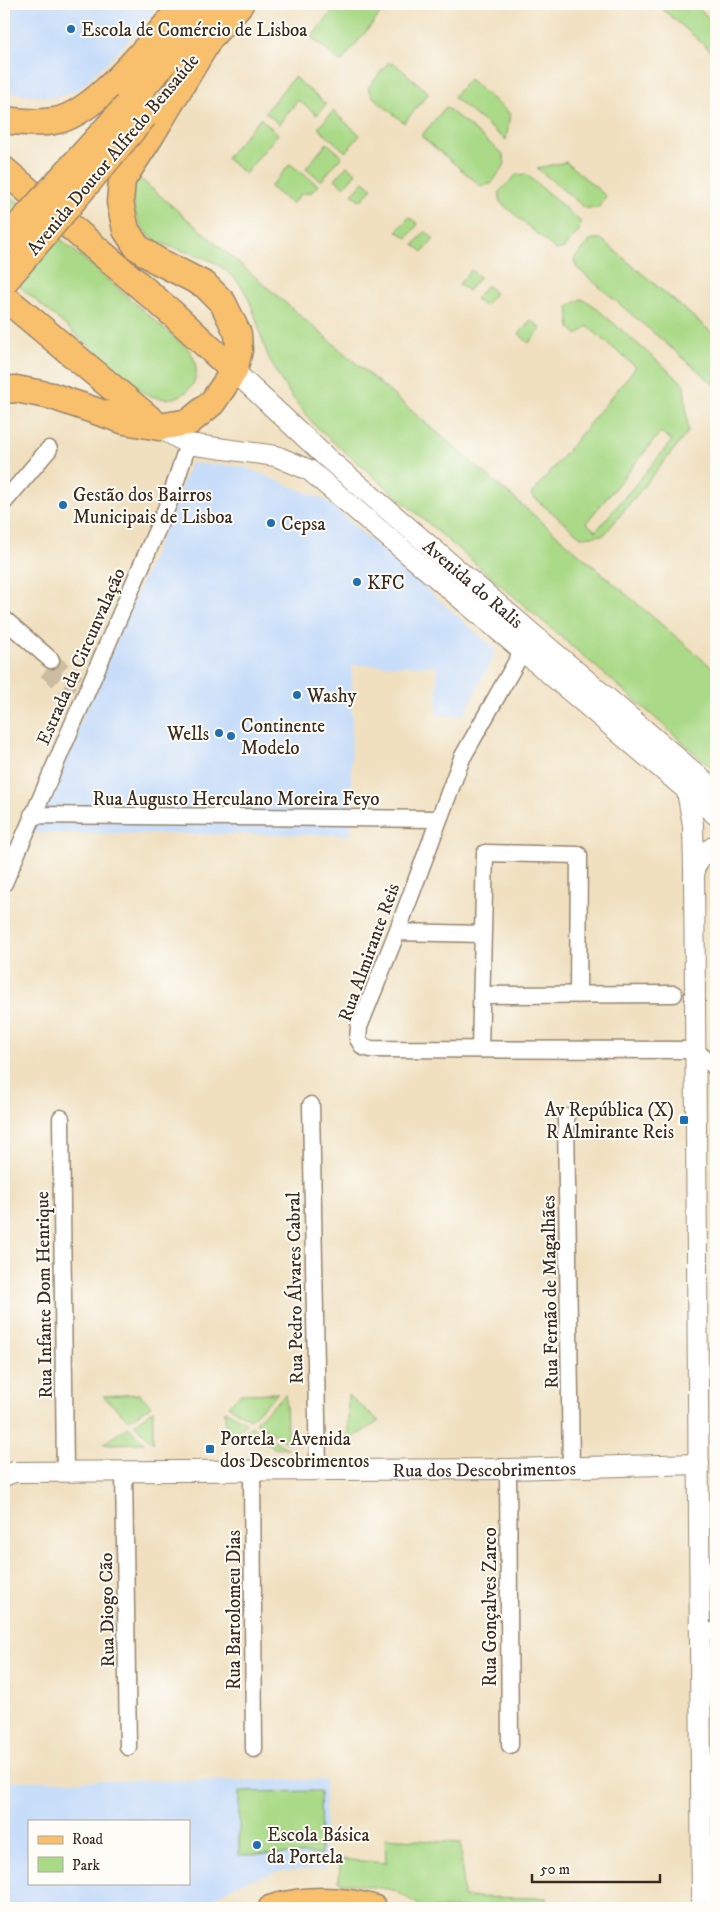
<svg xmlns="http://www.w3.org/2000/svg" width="720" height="1912" viewBox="0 0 720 1912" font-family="'IM FELL DW Pica',serif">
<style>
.built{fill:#c7ddf9;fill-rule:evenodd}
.green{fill:#aada88;stroke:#728253;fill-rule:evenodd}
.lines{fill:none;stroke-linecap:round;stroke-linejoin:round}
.minor-tunnel{stroke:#ccbca0;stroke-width:16;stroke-dasharray:16 8;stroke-linecap:butt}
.minor-casing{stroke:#96856f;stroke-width:19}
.tertiary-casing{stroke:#96856f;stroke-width:22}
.primary-casing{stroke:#96856f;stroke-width:28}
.trunk-casing{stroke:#96856f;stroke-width:29}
.minor{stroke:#fff;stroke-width:16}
.tertiary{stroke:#fff;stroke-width:20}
.primary{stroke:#f8bf6c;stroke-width:25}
.trunk{stroke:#f8bf6c;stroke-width:26}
.trunk-bridge-casing{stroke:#96856f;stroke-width:29;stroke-linecap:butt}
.trunk-bridge{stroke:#f8bf6c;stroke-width:26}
.poi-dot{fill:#1f6fb2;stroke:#fdfcf7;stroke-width:2}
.labels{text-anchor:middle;stroke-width:4;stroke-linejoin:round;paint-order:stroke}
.poi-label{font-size:19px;fill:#3b2a1e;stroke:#fdfcf7;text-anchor:start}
.street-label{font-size:19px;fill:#3b2a1e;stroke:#fdfcf7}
</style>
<rect width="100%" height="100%" fill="#fdfcf7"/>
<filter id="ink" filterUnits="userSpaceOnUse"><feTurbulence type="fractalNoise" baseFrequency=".02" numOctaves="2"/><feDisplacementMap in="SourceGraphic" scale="10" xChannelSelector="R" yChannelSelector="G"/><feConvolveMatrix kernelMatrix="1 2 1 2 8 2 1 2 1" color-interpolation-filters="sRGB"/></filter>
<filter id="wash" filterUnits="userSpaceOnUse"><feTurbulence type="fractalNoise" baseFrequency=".0096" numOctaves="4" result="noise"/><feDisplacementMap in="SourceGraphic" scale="20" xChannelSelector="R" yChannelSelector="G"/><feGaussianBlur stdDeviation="1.12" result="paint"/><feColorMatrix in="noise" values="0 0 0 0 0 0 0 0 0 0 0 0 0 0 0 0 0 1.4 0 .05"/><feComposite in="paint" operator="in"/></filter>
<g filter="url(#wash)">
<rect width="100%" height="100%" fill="#f0e0c0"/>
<!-- built -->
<path class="built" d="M4,4H161L115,55L77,90L56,97H44L4,91Z
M191,463L244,467L325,500L496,650L464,715L437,716V666L352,665L351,835L32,833L153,556Z
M325,1780V1869L281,1871L239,1883L197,1908H4V1781ZM29,1821H189V1883H29Z"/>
<!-- green -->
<path class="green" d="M339,4H381L386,7L341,62L311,37Z
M660,4H693L716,24V55L659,6Z
M388,63L395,64L429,93L404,123L373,97L368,88Z
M294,77L326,104L317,115L298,100L279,124L265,112Z
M469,79L510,114L506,140L453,97Z
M446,107L503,154L505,164L491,184L481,186L421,136Z
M333,111L360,135L346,152L318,128Z
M260,118L278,134L245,174L226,158Z
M327,143L342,156L321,181L306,168Z
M566,162L606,196L598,208H585L537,168Z
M290,164L318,185L312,192L301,194L292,204L270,187Z
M347,166L356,173L344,187L335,179Z
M526,174L580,221L579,231L564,248L556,250L500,202L499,192L516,175Z
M137,176L716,671V772L643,707L317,428C298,405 278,381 267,353C258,331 254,300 238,282C232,276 223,267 215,263C199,254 179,251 161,243C135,231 128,201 137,176Z
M364,181L372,188L361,201L352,194Z
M4,190L190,351C210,384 177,412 143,392L4,273Z
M409,217L418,224L407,238L397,231Z
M425,231L434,239L423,252L414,245Z
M592,239H601L716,336V386L576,267L574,259Z
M471,270L480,277L468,291L459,284Z
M487,285L495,293L484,306L475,299Z
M581,299L590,303L684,384L688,432L604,535L581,537L531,495L636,367L587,326L578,335L570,328L568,307ZM661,432L672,441L596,531L586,523Z
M531,320L541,329L529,343L519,334Z
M278,1393L250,1419L228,1406L240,1394Z
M140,1394L151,1406L129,1420L103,1396Z
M286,1394L287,1443L255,1422Z
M348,1395L379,1421L348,1441Z
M153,1410V1443L134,1424Z
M225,1410L247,1423L226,1442Z
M251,1426L288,1449L274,1448L265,1442H233Z
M128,1427L145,1443L103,1444Z
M320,1791L321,1854L239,1855V1792Z
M385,1838L461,1843L463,1897L547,1898V1908H424L394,1890L339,1882L340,1859L386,1863Z"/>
</g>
<g filter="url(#ink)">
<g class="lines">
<!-- minor-tunnel -->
<path class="minor-tunnel" d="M51,660L77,682
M46,670L72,693"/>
<!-- minor casing -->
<g class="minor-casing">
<path id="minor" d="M4,502L49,449
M4,619L51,660
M522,652L462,758L397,932L359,1027L358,1039L363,1047L371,1049L695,1050L716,1068
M32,815L439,819
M4,883L169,502L188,444
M397,932L482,934
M481,995L674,994
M480,1049L485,853L579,855L578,995
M311,1105L318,1471
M566,1117L571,1467
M61,1118L65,1472
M508,1469L510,1745
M252,1471L254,1749
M124,1472L128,1747
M701,1631H716"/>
</g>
<!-- tertiary casing -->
<g class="tertiary-casing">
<g id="tertiary">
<path id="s1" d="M234,371L326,457L716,791"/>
<path d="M159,427L188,444L276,456L309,470L716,815"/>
<path d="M687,791L693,825L694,869L702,1908"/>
<path d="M694,869L702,855L716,845"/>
<path id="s2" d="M4,1476L14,1472L508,1469L699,1464"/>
</g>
</g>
<!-- primary casing -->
<g class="primary-casing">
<path id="primary" d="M271,1908C304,1898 341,1898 374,1908"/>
</g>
<!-- trunk casing -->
<g class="trunk-casing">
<path id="trunk" d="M197,52L240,4
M127,106L213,4
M4,120C20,122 38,124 54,121C96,115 156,36 184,4
M4,170L173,314L234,371
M4,297L157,425
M4,390L16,389L52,396L125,421L159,427L189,422L212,403L234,371L239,350L238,334L223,303L205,285L156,260L137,247L126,230L120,202L122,180L150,137L209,39"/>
</g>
<!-- minor -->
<use href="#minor" class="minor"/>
<!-- tertiary -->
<use href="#tertiary" class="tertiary"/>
<!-- primary -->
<use href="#primary" class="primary"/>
<!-- trunk -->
<use href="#trunk" class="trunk"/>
<!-- trunk-bridge casing -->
<g class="trunk-bridge-casing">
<path id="trunk-bridge" d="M4,242L127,106
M4,282L144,116"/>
</g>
<!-- trunk-bridge -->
<use href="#trunk-bridge" class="trunk-bridge"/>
</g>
</g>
<!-- markers -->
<g class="poi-dot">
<circle cx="71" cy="29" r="5"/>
<circle cx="63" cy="505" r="5"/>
<circle cx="271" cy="523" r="5"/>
<circle cx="357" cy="582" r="5"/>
<circle cx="297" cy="695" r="5"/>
<circle cx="219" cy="733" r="5"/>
<circle cx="231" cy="736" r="5"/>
<rect x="679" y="1115" width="10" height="10" rx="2.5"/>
<rect x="205" y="1444" width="10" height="10" rx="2.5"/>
<circle cx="257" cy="1845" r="5"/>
</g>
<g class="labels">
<!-- poi labels -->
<g class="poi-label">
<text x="81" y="36">Escola de Comércio de Lisboa</text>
<text x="73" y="501">Gestão dos Bairros<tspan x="73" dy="22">Municipais de Lisboa</tspan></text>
<text x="281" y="530">Cepsa</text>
<text x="367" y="589">KFC</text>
<text x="307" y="702">Washy</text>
<text x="241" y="732">Continente<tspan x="241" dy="22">Modelo</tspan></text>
<text x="209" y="740" text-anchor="end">Wells</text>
<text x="674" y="1116" text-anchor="end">Av República (X)<tspan x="674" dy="22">R Almirante Reis</tspan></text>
<text x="220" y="1445">Portela - Avenida<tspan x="220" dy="22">dos Descobrimentos</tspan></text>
<text x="267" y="1841">Escola Básica<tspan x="267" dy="22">da Portela</tspan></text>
</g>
<!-- street labels -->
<g class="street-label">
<text transform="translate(112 154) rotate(-50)" y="7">Avenida Doutor Alfredo Bensaúde</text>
<text dy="7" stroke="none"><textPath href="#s1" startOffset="320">Avenida do Ralis</textPath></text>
<text transform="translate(80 656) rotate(-66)" y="7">Estrada da Circunvalação</text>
<text x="236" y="805">Rua Augusto Herculano Moreira Feyo</text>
<text transform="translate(368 952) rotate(-70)" y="7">Rua Almirante Reis</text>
<text transform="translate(294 1288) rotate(-91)" y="7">Rua Pedro Álvares Cabral</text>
<text transform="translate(549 1292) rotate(-91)" y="7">Rua Fernão de Magalhães</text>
<text transform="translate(43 1295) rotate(-91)" y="7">Rua Infante Dom Henrique</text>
<text dy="7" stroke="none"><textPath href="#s2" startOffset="481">Rua dos Descobrimentos</textPath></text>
<text transform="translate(489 1607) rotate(-90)" y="7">Rua Gonçalves Zarco</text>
<text transform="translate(106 1610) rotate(-91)" y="7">Rua Diogo Cão</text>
<text transform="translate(233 1610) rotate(-90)" y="7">Rua Bartolomeu Dias</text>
</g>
</g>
<!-- margin -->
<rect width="720" height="1912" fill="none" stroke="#fdfcf7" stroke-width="20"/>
<!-- legend -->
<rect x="28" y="1820" width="162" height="65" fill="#fdfcf7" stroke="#afa8a0"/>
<rect x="38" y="1836" width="25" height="8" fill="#f8bf6c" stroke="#afa8a0"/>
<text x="72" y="1844" font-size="15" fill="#3b2a1e">Road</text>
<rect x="38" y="1857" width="25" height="15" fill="#aada88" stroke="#afa8a0"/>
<text x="72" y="1870" font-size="15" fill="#3b2a1e">Park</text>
<!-- scale -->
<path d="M532 1874v8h128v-8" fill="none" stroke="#3b2a1e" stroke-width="2.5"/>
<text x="540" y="1874" font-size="15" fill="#3b2a1e" stroke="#fdfcf7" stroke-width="4" paint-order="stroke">50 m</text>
</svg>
